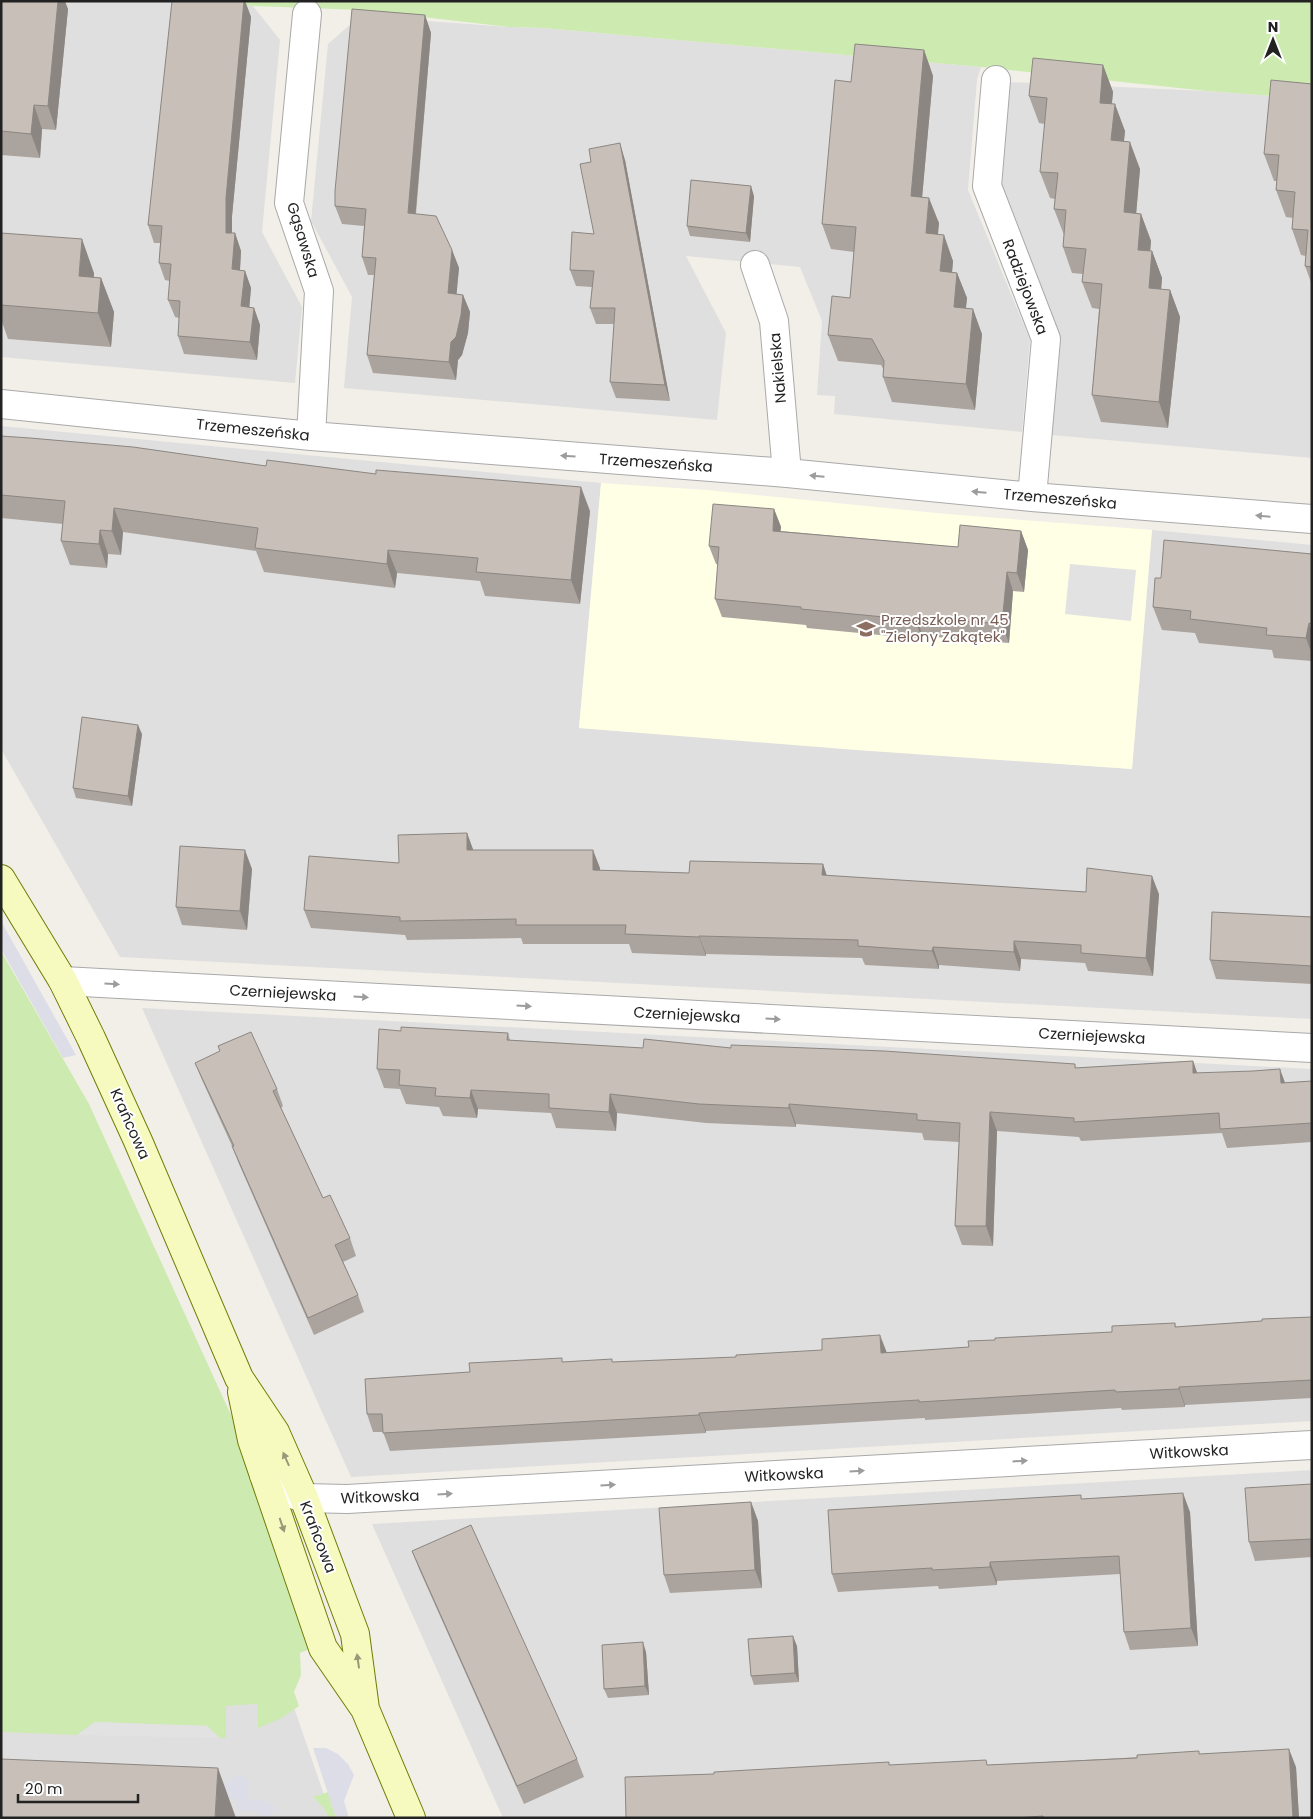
<svg xmlns="http://www.w3.org/2000/svg" width="1313" height="1819" viewBox="0 0 1313 1819" font-family="Poppins,sans-serif">
<style>
.residential{fill:#e0dfdf}
.education{fill:#ffffe5}
.grass{fill:#cdebb0}
.parking{fill:#e2e2e2}
.plaza{fill:#dddde8}
.lines{fill:none;stroke-linecap:round;stroke-linejoin:round}
.street-casing{stroke:#a9a9a9;stroke-width:30}
.secondary-casing{stroke:#707d05;stroke-width:30}
.street{stroke:#fff;stroke-width:28}
.secondary{stroke:#f7fabf;stroke-width:28}
.wall{fill:#aba49e}
.shaded-wall{fill:#8b8681}
.building{fill:#c7bfb8;stroke:#8b8681}
.oneway{fill:#9c9c9c}
.oneway2{fill:#979978}
.labels{text-anchor:middle;stroke-width:4;stroke-linejoin:round;paint-order:stroke}
.street-label{font-size:15px;fill:#222;stroke:#fff}
.education-label{font-size:15px;fill:#785e54;stroke:#fff;text-anchor:start}
</style>
<rect width="100%" height="100%" fill="#f2efe9"/>
<!-- residential -->
<path class="residential" d="M1,1H196L253,6L280,40L262,232L302,307L295,383L1,357Z
M360,16L509,27L544,28L981,67L977,80L968,190L1030,340L1022,432L834,414L835,396L817,395L822,321L800,267L686,256L726,333L717,420L344,388L352,297L311,221L328,44Z
M1008,82L1207,91L1312,99V458L1051,435L1060,336L999,185Z
M1,426L601,483L579,728L1132,769L1152,530L1312,545V1019L120,957L1,749Z
M142,1008L1312,1069V1421L351,1477Z
M1312,1470V1818H503L372,1524Z
M288,1690L332,1818H1V1708Z"/>
<!-- education -->
<path class="education" d="M601,483L706,490L947,514L1152,530L1132,769L856,750L579,728Z"/>
<!-- grass -->
<path class="grass" d="M196,1H1312V99L1207,91L981,67L544,28L509,27L362,10L253,6Z
M1,951L89,1104L252,1461L312,1648L300,1653L301,1675L294,1692L299,1706L282,1718L258,1728L257,1704L226,1706V1738H220L207,1726L95,1722L77,1735L1,1732Z
M328,1792L336,1818H329L323,1807L313,1797Z"/>
<!-- parking -->
<path class="parking" d="M1070,564L1136,570L1131,621L1065,614Z
M95,1722L207,1726L220,1738L77,1735Z"/>
<!-- plaza -->
<path class="plaza" d="M1,921L71,1046L76,1055L63,1058L1,949Z
M313,1748H326L338,1754L348,1764L354,1775L344,1801L349,1818H336Z
M238,1775L249,1779L248,1799L260,1800L263,1798L277,1809L272,1812L271,1818H259V1812L237,1810V1799L1,1790L221,1787Z"/>
<g class="lines">
<!-- street casing -->
<g class="street-casing">
<path id="street" d="M307,14L289,203L319,291L311,436
M996,80L987,186L1046,339L1032,497
M755,265L774,321L787,473
M1,404L311,436L787,473L1032,497L1312,519
M63,981L1312,1048
M264,1475L288,1493L304,1498L347,1499L1312,1445"/>
</g>
<!-- secondary casing -->
<g class="secondary-casing">
<path id="secondary" d="M1,879L63,981L91,1038L138,1141L239,1378L275,1432L304,1498L355,1634L365,1709
M242,1392L252,1440L323,1648L365,1709L411,1818"/>
</g>
<!-- street -->
<use href="#street" class="street"/>
<!-- secondary -->
<use href="#secondary" class="secondary"/>
</g>
<!-- wall -->
<path class="wall" d="M1,1L68,9L56,130L42,129L40,158L1,155Z
M244,1H245L251,17L232,216V233H235L241,251L240,270L245,271L251,288L249,307L254,308L260,325L257,360L184,354L178,336L179,318L175,317L168,300L170,281L165,280L159,263L160,243H154L148,225Z
M425,15L431,33L416,214L452,250L459,268L456,294L463,295L470,312L468,333L462,355L458,360L456,380L373,373L367,355L374,275H368L362,257L364,226L342,224L335,206Z
M924,50L933,76L922,197L939,223L938,235L953,261L952,272L957,273L967,298L966,308L982,334L975,410L892,402L883,377L884,370L881,365L838,361L828,335L850,298L854,252L831,249L822,224L851,82Z
M1103,65L1113,92L1112,104L1125,131L1124,141L1140,169L1136,213L1141,214L1151,241L1150,251H1152L1162,278L1161,289L1170,290L1180,317L1168,428L1101,422L1092,395L1099,309L1092,308L1082,282L1083,274L1072,273L1063,247L1064,235L1054,209L1055,199L1050,198L1040,172L1045,124L1039,123L1029,96Z
M1312,84V285L1305,266L1306,256L1301,255L1292,229L1293,218L1286,217L1276,190L1277,181H1274L1264,154Z
M625,160L670,401L616,398L610,382L614,324H596L590,308L592,287L576,286L570,270L594,234Z
M754,196L750,242L690,236L687,226Z
M1,233L94,273V277L101,278L114,312L111,347L8,339L1,319Z
M1,436L590,511L580,604L485,596L480,581L397,573L395,588L264,572L256,551L123,532L121,555L108,554L107,568L70,565L61,541L63,524L1,518Z
M774,509L781,527L780,531L958,547L1021,531L1028,550L1024,592L1013,591L1009,643L923,636L922,639L807,628L806,625L722,617L715,599L718,564H716L709,546Z
M1312,554V661L1274,658L1272,650L1199,643L1195,633L1162,630L1153,607L1161,578Z
M142,734L132,806L76,798L73,788Z
M467,833L473,850L600,868V870L689,873L823,864L827,876L1086,892L1159,894L1153,976L1088,971L1085,963L1021,959L1020,971L939,965V969L865,965L862,958L706,954V956L632,953L629,944H523L521,938L407,940L405,935L311,928L304,910L399,863Z
M252,869L247,930L182,925L176,907Z
M1312,917V984L1216,979L1210,960Z
M401,1031L508,1033L510,1040L643,1048H731L1075,1064L1076,1068L1193,1061L1197,1073L1285,1083L1312,1081V1142L1227,1148L1222,1133L1081,1141L1079,1137L997,1131L993,1246L962,1245L955,1226L959,1142L924,1140L922,1133L796,1124V1127L706,1123L617,1113L616,1131L556,1128L551,1113L478,1109L477,1118L443,1116L439,1107L406,1104L400,1089L384,1088L377,1069Z
M195,1063L277,1089L283,1106L281,1108L323,1198L350,1238L356,1256L343,1262L358,1295L364,1312L314,1335L239,1164L232,1146L202,1080Z
M1312,1317V1398L1185,1405V1407L1122,1410L1121,1408L925,1420V1418L706,1431V1433L390,1451L383,1432H373L367,1414L470,1372L563,1362H612L887,1353L969,1347L995,1340L1112,1332L1175,1323L1176,1327Z
M1312,1484V1557L1255,1561L1249,1542Z
M1082,1499L1190,1512L1198,1646L1130,1650L1124,1632L1120,1574L997,1581V1585L939,1589L938,1586L838,1592L832,1574Z
M751,1502L758,1521L762,1588L670,1593L664,1575Z
M412,1551L577,1759L584,1777L524,1804L419,1569Z
M797,1646L799,1682L754,1685L751,1676Z
M646,1652L649,1695L608,1698L604,1689Z
M1200,1754L1296,1767L1299,1818H626L714,1774L890,1765H988Z"/>
<!-- shaded-wall -->
<path class="shaded-wall" d="M58,1H65L68,9L56,130L48,106Z
M244,1H245L251,17L232,216V250L226,233V198Z
M425,15L431,33L414,231L408,213Z
M924,50L933,76L920,221L911,196Z
M1103,65L1113,92L1109,130L1100,103Z
M1115,104L1125,131L1121,167L1111,140Z
M34,105L42,129L40,158L31,134Z
M1130,142L1140,169L1134,239L1124,212Z
M620,143L625,160L670,401L665,385Z
M751,186L754,196L750,242L746,233Z
M929,198L939,223L935,259L926,233Z
M1141,214L1151,241L1148,277L1138,250Z
M235,233L241,251L239,287L232,269Z
M944,235L953,261L950,296L940,271Z
M82,239L94,273L91,310L79,276Z
M452,250L459,268L455,311L448,293Z
M1152,251L1162,278L1159,315L1149,288Z
M245,271L251,288L248,324L241,306Z
M957,273L967,298L963,333L954,307Z
M101,278L114,312L111,347L98,313Z
M1170,290L1180,317L1168,428L1159,402Z
M463,295L470,312L468,333L462,355L458,360L456,380L449,362L451,342Z
M254,308L260,325L257,360L250,342Z
M973,309L982,334L975,410L966,384Z
M581,487L590,511L580,604L571,580Z
M114,508L123,532L121,555L112,531Z
M774,509L781,527L779,549L773,531Z
M100,530L108,554L107,568L99,544Z
M1021,531L1028,550L1024,592L1017,573Z
M388,550L397,573L395,588L387,564Z
M1007,572L1013,591L1009,643L1002,624Z
M916,617L923,636L922,639L915,620Z
M1309,623L1312,632V654L1306,638Z
M138,725L142,734L132,806L128,796Z
M467,833L474,852L467,850Z
M245,850L252,869L247,930L240,911Z
M593,850L600,868V888L593,870Z
M823,864L829,883L822,875Z
M1152,876L1159,894L1153,976L1146,958Z
M699,936L706,954V956L699,937Z
M1014,941L1021,959L1020,971L1014,952Z
M933,947L939,965V969L932,951Z
M1193,1061L1200,1081L1193,1073Z
M1280,1069L1287,1088L1281,1083Z
M471,1090L478,1109L477,1118L470,1098Z
M610,1094L617,1113L616,1131L609,1112Z
M789,1104L796,1124V1127L789,1108Z
M990,1112L997,1131L993,1246L986,1226Z
M880,1335L887,1353H881Z
M1179,1387L1185,1405V1407L1179,1389Z
M699,1413L706,1431V1433L699,1415Z
M1183,1493L1190,1512L1198,1646L1191,1628Z
M751,1502L758,1521L762,1588L755,1570Z
M990,1562L997,1581V1585L990,1567Z
M793,1636L797,1646L799,1682L795,1673Z
M643,1642L646,1652L649,1695L645,1686Z
M1289,1749L1296,1767L1299,1818H1293Z
M218,1768L236,1818H215Z"/>
<!-- building -->
<path class="building" d="M1,1H58L48,106L34,105L31,134L1,131Z
M172,1H244L226,198V233H235L232,269L245,271L241,306L254,308L250,342L178,336L180,301L168,300L171,264L159,263L162,226L148,225Z
M352,9L425,15L408,213L436,216L452,250L448,293L463,295L461,315L456,337L451,342L449,362L367,355L376,258L362,257L366,209L335,206V191Z
M855,44L924,50L911,196L929,198L926,233L944,235L940,271L957,273L954,307L973,309L966,384L883,377L884,361L872,339L828,335L832,296L850,298L856,227L822,224L835,80L851,82Z
M1033,58L1103,65L1100,103L1115,104L1111,140L1130,142L1124,212L1141,214L1138,250L1152,251L1149,288L1170,290L1159,402L1092,395L1102,284L1082,282L1086,249L1063,247L1066,210L1054,209L1058,173L1040,172L1047,98L1029,96Z
M1271,80L1312,84V267L1305,266L1308,230L1292,229L1295,192L1276,190L1279,155L1264,154Z
M620,143L665,385L610,382L615,308H590L594,271L570,270L572,232L594,234L580,164L591,162L589,149Z
M691,180L751,186L746,233L687,226Z
M1,233L82,239L79,276L101,278L98,313L1,305Z
M1,436L30,438L133,447L266,466L267,460L376,474V470L581,487L571,580L476,572L478,558L388,550L387,564L255,548L258,528L114,508L112,531L100,530L99,544L61,541L65,501L1,495Z
M713,504L774,509L773,531L958,547L960,525L1021,531L1017,573L1007,572L1002,624L916,617L915,620L801,609V607L715,599L719,547L709,546Z
M1164,540L1312,554V624L1309,623L1306,638L1266,635L1267,628L1190,619L1191,611L1153,607L1155,578H1161Z
M82,717L138,725L128,796L73,788Z
M467,833V850H593V870L689,873L690,861L823,864L822,875L1086,892L1087,868L1152,876L1146,958L1081,953V945L1014,941V952L933,947L932,951L858,946V940L699,936V937L625,934L626,925H516V919L400,921V917L304,910L309,856L399,863L398,835Z
M180,846L245,850L240,911L176,907Z
M1212,912L1312,917V966L1210,960Z
M401,1027L508,1033L507,1040L643,1048L644,1039L731,1048V1045L884,1051L1075,1064V1068L1193,1061V1073L1253,1071L1280,1069L1281,1083L1312,1081V1123L1220,1129L1219,1113L1074,1122V1118L990,1112L986,1226H955L960,1123L917,1120V1114L789,1104V1108L699,1104L610,1094L609,1112L549,1108V1094L471,1090L470,1098L435,1096L436,1088L399,1085L400,1070L377,1069L379,1029L401,1031Z
M251,1032L277,1089L273,1091L323,1198L330,1195L350,1238L335,1245L358,1295L308,1318L232,1146H234L195,1063L220,1051L218,1046Z
M1312,1317V1380L1179,1387V1389L1116,1392L1115,1390L919,1402V1400L699,1413V1415L383,1433L382,1414H367L365,1379L470,1372L469,1363L562,1358V1362L612,1359V1362L736,1357V1355L822,1350V1339L880,1335L881,1353L969,1347L968,1341L995,1340V1338L1112,1332V1326L1175,1323V1327L1262,1321V1319Z
M1312,1484V1539L1249,1542L1245,1488Z
M1183,1493L1191,1628L1124,1632L1119,1556L990,1562V1567L932,1570V1568L832,1574L828,1510L1081,1495V1499Z
M751,1502L755,1570L664,1575L659,1508Z
M471,1525L577,1759L517,1786L412,1551Z
M793,1636L795,1673L751,1676L748,1639Z
M643,1642L645,1686L604,1689L602,1645Z
M1289,1749L1293,1818H1043V1816L1017,1818H626L625,1777L714,1774V1772L889,1762V1765L986,1760L987,1765L1137,1758V1755L1199,1751V1754Z
M1,1759L218,1768L215,1818H1Z"/>
<!-- one-way arrows -->
<defs><path id="oneway-solid" d="M-6-.8H1V-3.2L6.5 0L1 3.2V.8H-6Z" transform="scale(1.25)"/></defs>
<g class="oneway">
<use href="#oneway-solid" transform="translate(568 456) rotate(-176)"/>
<use href="#oneway-solid" transform="translate(817 476) rotate(-175)"/>
<use href="#oneway-solid" transform="translate(979 492) rotate(-175)"/>
<use href="#oneway-solid" transform="translate(1263 516) rotate(-175)"/>
<use href="#oneway-solid" transform="translate(112 984) rotate(3)"/>
<use href="#oneway-solid" transform="translate(361 997) rotate(3)"/>
<use href="#oneway-solid" transform="translate(524 1006) rotate(3)"/>
<use href="#oneway-solid" transform="translate(773 1019) rotate(3)"/>
<use href="#oneway-solid" transform="translate(1020 1461) rotate(-3)"/>
<use href="#oneway-solid" transform="translate(857 1471) rotate(-3)"/>
<use href="#oneway-solid" transform="translate(608 1485) rotate(-3)"/>
<use href="#oneway-solid" transform="translate(445 1494) rotate(-3)"/>
</g>
<g class="oneway2">
<use href="#oneway-solid" transform="translate(286 1459) rotate(-114)"/>
<use href="#oneway-solid" transform="translate(282 1525) rotate(71)"/>
<use href="#oneway-solid" transform="translate(358 1661) rotate(-98)"/>
</g>
<!-- icons -->
<defs>
<g id="school-bare" transform="scale(1.5)"><path d="M0-5L7-2L0 1L-7-2ZM-4 1L0 2.5L4 1V4Q0 6-4 4Z" fill="#8d6e63" stroke="#fff" stroke-width="2.5" paint-order="stroke"/></g>
</defs>
<g fill-rule="evenodd">
<use href="#school-bare" x="866" y="629"/>
</g>
<g class="labels">
<!-- street labels -->
<g class="street-label">
<text transform="translate(303 240) rotate(73)" y="5">Gąsawska</text>
<text transform="translate(1025 287) rotate(69)" y="5">Radziejowska</text>
<text transform="translate(778 368) rotate(-95)" y="5">Nakielska</text>
<text transform="translate(253 430) rotate(6)" y="5">Trzemeszeńska</text>
<text transform="translate(656 463) rotate(4)" y="5">Trzemeszeńska</text>
<text transform="translate(1060 499) rotate(5)" y="5">Trzemeszeńska</text>
<text transform="translate(283 993) rotate(3)" y="5">Czerniejewska</text>
<text transform="translate(687 1015) rotate(3)" y="5">Czerniejewska</text>
<text transform="translate(1092 1036) rotate(3)" y="5">Czerniejewska</text>
<text transform="translate(130 1124) rotate(66)" y="5">Krańcowa</text>
<text transform="translate(1189 1452) rotate(-3)" y="5">Witkowska</text>
<text transform="translate(784 1475) rotate(-3)" y="5">Witkowska</text>
<text transform="translate(380 1497) rotate(-2)" y="5">Witkowska</text>
<text transform="translate(318 1537) rotate(69)" y="5">Krańcowa</text>
</g>
<!-- education labels -->
<g class="education-label">
<text x="881" y="625">Przedszkole nr 45<tspan x="881" dy="17">"Zielony Zakątek"</tspan></text>
</g>
</g>
<!-- border -->
<rect width="1313" height="1819" fill="none" stroke="#222222" stroke-width="5"/>
<!-- north arrow -->
<g transform="translate(1273 40)" stroke="#ffffff" stroke-width="4" paint-order="stroke">
<path d="M0-4L9 19L0 12L-9 19Z" fill="#222222"/>
<text y="-8" font-size="14" font-weight="bold" text-anchor="middle" fill="#222222">N</text>
</g>
<!-- scale -->
<path d="M18 1794v8h120v-8" fill="none" stroke="#222222" stroke-width="2.5"/>
<text x="25" y="1794" font-size="15" fill="#222222" stroke="#ffffff" stroke-width="4" paint-order="stroke">20 m</text>
</svg>
